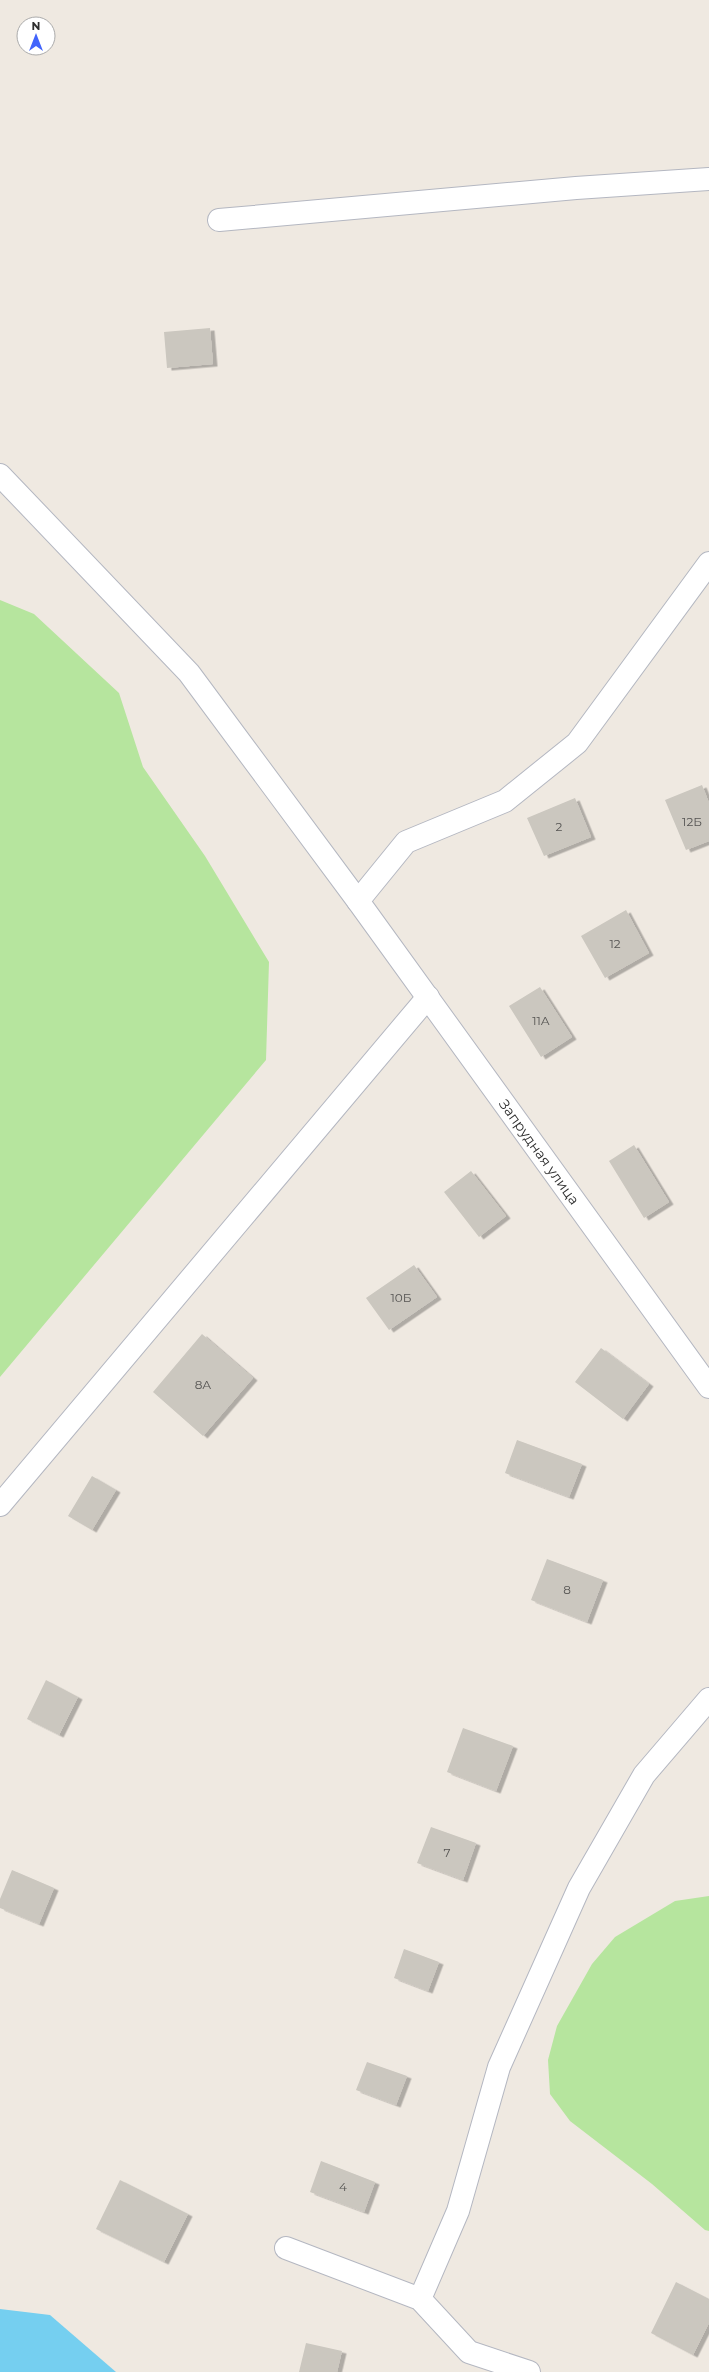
<svg xmlns="http://www.w3.org/2000/svg" width="709" height="2372" viewBox="0 0 709 2372" font-family="Montserrat,sans-serif">
<style>
.green{fill:#b6e59e}
.water{fill:#75cff0}
.building{fill:#cbc7bf;filter:url(#shadow)}
.lines{fill:none;stroke-linecap:round;stroke-linejoin:round}
.minor-casing{stroke:#b4b7c1;stroke-width:24}
.minor{stroke:#fff;stroke-width:22}
.labels{text-anchor:middle;stroke-width:3;stroke-linejoin:round;paint-order:stroke}
.number-label{font-size:12px;fill:#555452}
.street-label{font-size:14px;fill:#2e2e2e;stroke:#fff}
</style>
<defs>
<filter id="shadow"><feDropShadow dx="4.5" dy="2.5" stdDeviation="0" flood-color="#0004"/></filter>
</defs>
<rect width="100%" height="100%" fill="#efe9e1"/>
<!-- green -->
<path class="green" d="M0,600L34,614L119,693L143,767L205,856L269,962L266,1060L0,1377Z
M709,1896V2231L705,2230L652,2184L570,2121L550,2094L548,2060L557,2026L592,1964L615,1937L675,1901Z"/>
<!-- water -->
<path class="water" d="M0,2309L50,2315L116,2372H0Z"/>
<!-- building -->
<path class="building" d="M210,328L213,364L167,368L164,332Z
M702,785L709,803V841L686,850L665,800Z
M575,798L591,837L544,856L527,818Z
M626,910L649,953L605,978L581,936Z
M540,987L572,1037L541,1057L509,1006Z
M634,1145L669,1202L644,1218L609,1161Z
M471,1171L506,1216L479,1237L444,1192Z
M414,1265L437,1297L389,1330L366,1298Z
M202,1334L253,1378L203,1436L153,1392Z
M601,1348L649,1384L623,1419L575,1382Z
M517,1440L582,1464L569,1497L505,1473Z
M92,1476L116,1490L92,1530L68,1516Z
M547,1559L603,1580L587,1622L531,1600Z
M46,1680L78,1697L59,1735L27,1719Z
M463,1728L513,1746L496,1791L447,1772Z
M431,1827L476,1843L463,1880L417,1863Z
M12,1870L54,1888L39,1924L0,1908V1899Z
M404,1949L439,1962L428,1991L394,1978Z
M367,2062L407,2076L396,2105L356,2090Z
M321,2161L375,2182L364,2212L310,2192Z
M120,2180L188,2214L164,2262L96,2229Z
M676,2282L709,2299V2323L693,2355L651,2333Z
M306,2343L342,2351L337,2372H299Z"/>
<g class="lines">
<!-- minor casing -->
<g class="minor-casing">
<g id="minor">
<path d="M219,220L576,188L709,179"/>
<path id="s1" d="M0,475L189,673L358,901L709,1387"/>
<path d="M358,901L406,842L505,801L577,743L709,563"/>
<path d="M0,1505L428,997"/>
<path d="M286,2248L420,2299L469,2352L529,2372"/>
<path d="M420,2299L458,2211L499,2067L579,1888L644,1775L709,1699"/>
</g>
</g>
<!-- minor -->
<use href="#minor" class="minor"/>
</g>
<g class="labels">
<!-- number labels -->
<g class="number-label">
<text x="692" y="826">12Б</text>
<text x="559" y="831">2</text>
<text x="615" y="948">12</text>
<text x="541" y="1025">11А</text>
<text x="401" y="1302">10Б</text>
<text x="203" y="1389">8А</text>
<text x="567" y="1594">8</text>
<text x="447" y="1857">7</text>
<text x="343" y="2191">4</text>
</g>
<!-- street labels -->
<g class="street-label">
<text dy="5" stroke="none"><textPath href="#s1" startOffset="867">Запрудная улица</textPath></text>
</g>
</g>
<!-- north arrow -->
<g transform="translate(36 36)"><circle r="19" fill="#ffffff" stroke="#ababab"/>
<path d="M0-3L7 15L0 10L-7 15Z" fill="#4264fb"/>
<text y="-6" font-size="11" font-weight="bold" text-anchor="middle" fill="#2e2e2e">N</text>
</g>
</svg>
